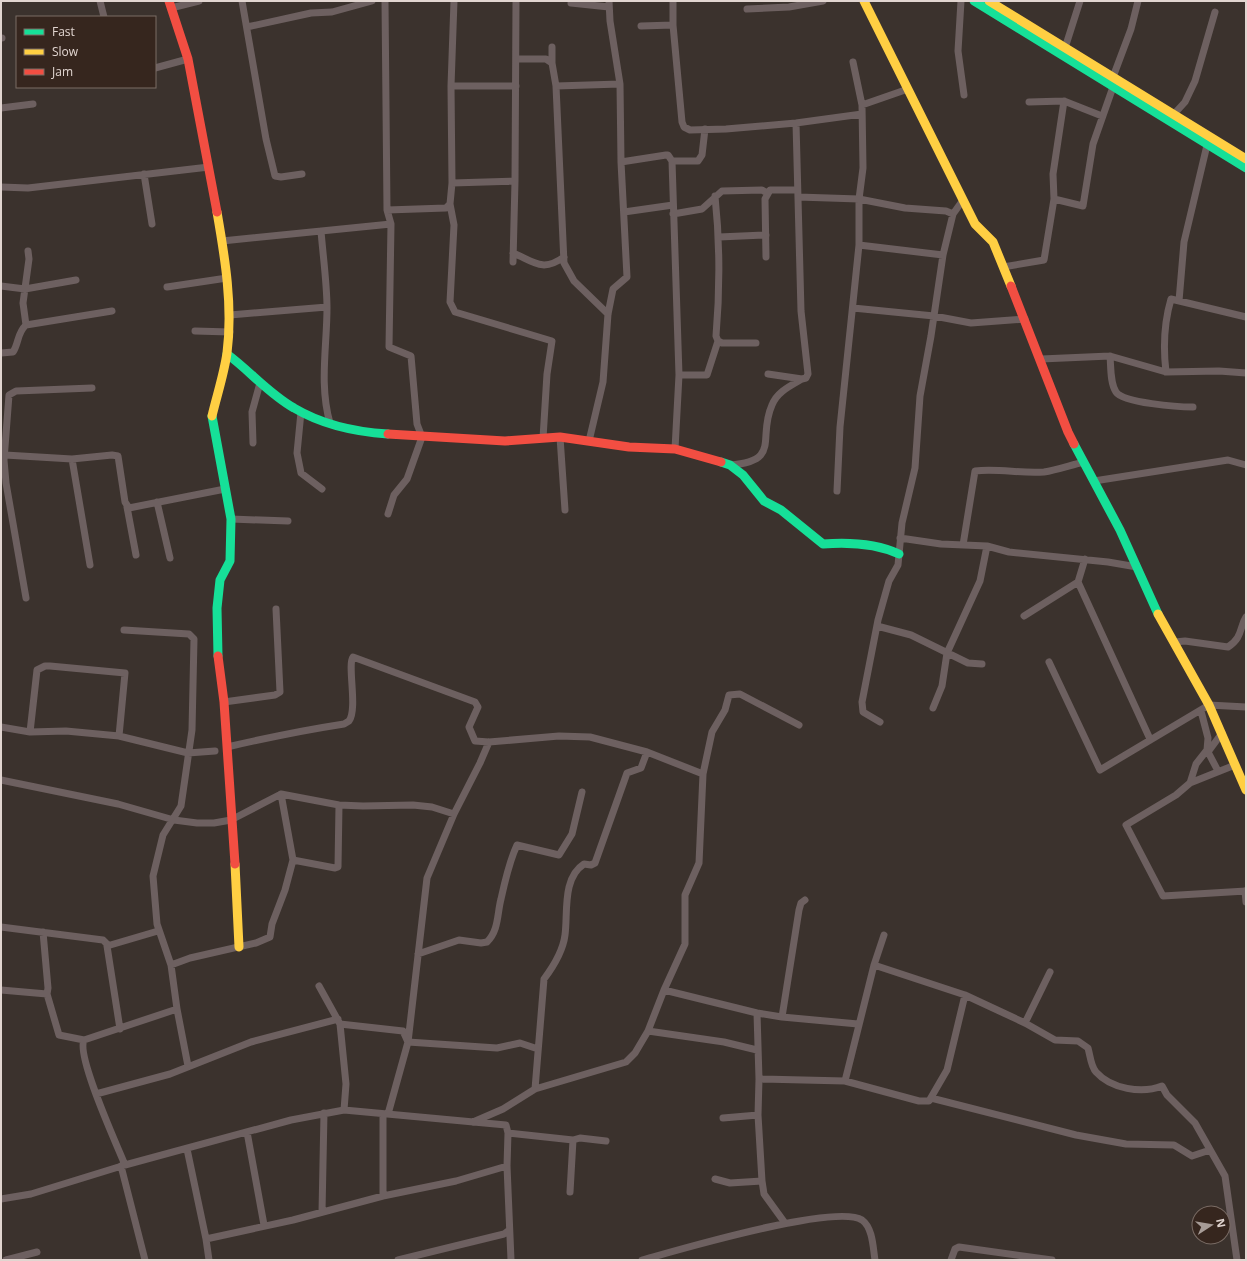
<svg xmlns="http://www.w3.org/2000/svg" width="1247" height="1261" viewBox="0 0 1247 1261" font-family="'Open Sans',sans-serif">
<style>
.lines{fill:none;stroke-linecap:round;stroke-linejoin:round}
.street{stroke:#6d6060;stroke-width:7}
.fast{stroke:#16e098;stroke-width:9}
.slow{stroke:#ffcf43;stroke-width:9}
.jam{stroke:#f24e42;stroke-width:9}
</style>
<rect width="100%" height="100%" fill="#3b322d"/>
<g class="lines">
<!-- street -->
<path class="street" d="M100,1L104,17
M242,1L266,139L275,176L281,177L302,174
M385,1L387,210L391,224L389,347L411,356L417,424L422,437L407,479L394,495L388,514
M673,1V25L682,122L684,127L690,130L726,129L796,123L862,114
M961,1L958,51L964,95
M571,3L609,7
M171,8L199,1
M747,9L789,7L823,1
M641,26L673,25
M247,27L311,13L332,12L372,1
M1,38H2
M1065,48L1080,1
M516,59H546L552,63L556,86L564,263L574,281L608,314
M552,63V47
M155,68L188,59
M1113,77L1131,29L1138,1
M451,86H516
M556,86L620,84
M1064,101L1053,174L1054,199L1083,206L1093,144L1113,87
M1029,102L1064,101L1102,116
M862,105L908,89
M1,108L33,104
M1174,114L1185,102L1195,81L1215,12
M672,161H698L702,155L705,129
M621,162L666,155H668L672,161L679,375L675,449
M144,174L152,224
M452,183L515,181
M1,187L28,188L209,167
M715,196C720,243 720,289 716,336L718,341L722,343H756
M798,197L859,199L905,208L946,211L953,214
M450,204L454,225L450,302L455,312L552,341L547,374L543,438
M387,210L446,208L450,204L452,183L451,86L454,1
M624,212L673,205
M673,214L702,209L722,191L762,190L767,193
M321,231C323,256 327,284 327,308C327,346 319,385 330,423
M719,237L766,235
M222,241L391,224
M859,245L943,255
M513,253C533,261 542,273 564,257
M766,257L765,199L770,190H797
M513,262L515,181L516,1
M1003,267L1044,260L1054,199
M1,286L25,289L76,280
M167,287L227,278
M1179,301L1184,242L1208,141
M853,308L934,316L971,323L1025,319
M230,315L327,307
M26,325L23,303L29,259L28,251
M195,331L230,332
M1,353L13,352C19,343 17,333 26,325L112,311
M1110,356C1111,367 1110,383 1116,392C1123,403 1179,407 1193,407
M1041,359L1110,356L1166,372L1219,371L1246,373
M1166,372C1163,347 1164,323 1171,299L1246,317
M768,374L802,379L806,378L808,374L801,311L796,123
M679,375H707L718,341
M301,412L297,453L301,473L322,489
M560,437L565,510
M589,441L603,382L608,314L613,289L627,277L621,162L620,84L610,21L609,1
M253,443L252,412L260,383
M5,455L72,459L112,455L118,456L125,502L129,508L225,489
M72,459L90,565
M730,465C782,461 757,438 772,405C777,392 790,386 802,379
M1094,481L1228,460L1246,465
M837,491L840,427L859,245V199L863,168L862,105L853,62
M157,502L170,558
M127,507L136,555
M231,519L288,521
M900,538L941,544L987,546L1009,552L1108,562L1137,567
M963,545L975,471C998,468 1021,474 1044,472C1057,470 1071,465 1084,462
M1078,582L1085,559
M26,598L6,483L4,460L9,395L16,391L92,388
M1024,616L1078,582L1150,739
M877,626L911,635L968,663L982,664
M124,630L189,634L194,639L192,730L181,806L163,835L153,876L157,924L171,965L177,1009
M1175,642L1185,641L1228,647C1243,637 1239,628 1246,617
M1049,662L1100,770L1209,705L1246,707
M224,702L275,695L280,692L276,609
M933,708L942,686L947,653L980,581L987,546
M1201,711L1208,738L1207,750L1196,764L1190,783L1176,795L1126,825L1163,896L1246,891
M880,722L863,712L862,702L878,620L889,581L898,565L902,523L915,468L920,396L931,336L943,255L953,214L963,200
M1,727L30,732L37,670L45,666H50L125,673L119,736
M30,732L66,731L119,736L188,753L215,751
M227,747C266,738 305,730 344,724L349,721C358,708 347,665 353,657L475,702L478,707L469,727L475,741L489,742L559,736L590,737L647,752L703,774
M1207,750L1218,771
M1208,752L1222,733
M1,780L118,804L174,820L197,823H214L231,820L281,794L339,805L363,806L413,805L432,807L454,814
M1190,783L1235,765
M293,860L335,868L338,867L339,805
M1245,891L1246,902
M1,927L103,940L108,945
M43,932L48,988L47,994L59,1035L84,1040
M418,954L459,940L481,943L487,942C499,930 497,914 501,899C505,881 509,862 517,845L559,855L572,834L582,792
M171,965L190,958L256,943L270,937L272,924L285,890L293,860L281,794
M874,965L965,995L1025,1023L1055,1040L1078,1041L1088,1048C1090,1055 1091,1067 1096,1072C1111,1089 1142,1094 1162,1086L1167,1095L1195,1123L1225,1176L1237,1260
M319,986L340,1024L346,1084L344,1110
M1,990L47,994
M664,990L757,1013L782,1017L858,1024
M757,1013L759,1079L758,1115L762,1181L764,1194L785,1223
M782,1017L799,910L801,903L805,900
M1025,1023L1050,972
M340,1024L403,1031L408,1042L497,1048L520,1043L538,1049
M120,1029L107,946L158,931
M648,1031L724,1042L757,1050
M759,1079L845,1081L919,1101H929L947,1070L965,995
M845,1081L874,965L884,935
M535,1089L544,979C553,967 563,951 565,935C568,913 562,878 584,864L591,865L595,863L627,773L641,768L647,752
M96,1094L170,1074L251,1042L338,1019
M931,1098L1076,1135L1126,1144L1174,1145L1192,1156L1210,1150
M388,1114L408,1042L427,878L454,814L480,763L489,742
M723,1118L758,1115
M473,1122L503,1109L535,1089L626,1062L635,1053L648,1031L664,990L685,944V895L699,863L703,774L712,732L725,710L729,695L740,694L799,725
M247,1132L264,1225
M508,1133L573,1140L580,1138L606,1141
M187,1149L206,1239L209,1260
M125,1165C117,1145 76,1056 84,1040L177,1009L188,1066
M121,1166L145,1260
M715,1179L730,1183L762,1181
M570,1192L573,1140
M383,1196V1114
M1,1199L31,1194L125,1165L291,1120L344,1110L506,1125L508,1133L507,1166L511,1260
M322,1212L324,1113
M206,1239L293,1220L383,1196L456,1181L507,1166
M6,1260L37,1252
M398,1260L504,1234L508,1231
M642,1260C678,1250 836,1203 862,1220C873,1228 873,1248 875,1260
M951,1260L955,1249L959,1247L1052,1260"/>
<!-- fast -->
<path class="fast" d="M974,1L1246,168
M227,354C250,371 269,394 294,408C321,424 356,432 388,434
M212,416L231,519L230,561L220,580L217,608L218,656
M1074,444L1120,530L1158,614
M721,462L730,465L743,475L764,501L781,510L823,544C849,542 875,543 899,554"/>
<!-- slow -->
<path class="slow" d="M864,1L975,224L993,242L1011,286
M989,1L1246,159
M212,416C217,395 224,374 227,353C233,306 225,258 217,212
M1158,614L1209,705L1246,790
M235,864L239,947"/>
<!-- jam -->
<path class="jam" d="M169,1L188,59L217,212
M1011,286L1068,432L1074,444
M388,434L505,441L560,437L629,447L675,449L721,462
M218,656L224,702L235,864"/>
</g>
<!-- border -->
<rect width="1247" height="1261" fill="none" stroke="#e1d5d0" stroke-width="4"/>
<!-- legend -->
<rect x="16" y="16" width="140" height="72" fill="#36261e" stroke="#7a6c65"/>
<rect x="24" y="29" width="20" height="6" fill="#16e098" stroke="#7a6c65"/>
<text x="52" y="36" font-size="12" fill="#e1d5d0">Fast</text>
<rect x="24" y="49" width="20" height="6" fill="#ffcf43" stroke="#7a6c65"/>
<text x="52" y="56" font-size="12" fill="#e1d5d0">Slow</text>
<rect x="24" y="69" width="20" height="6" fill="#f24e42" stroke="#7a6c65"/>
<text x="52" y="76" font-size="12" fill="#e1d5d0">Jam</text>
<!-- north arrow -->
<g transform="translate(1211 1225) rotate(78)"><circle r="19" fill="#36261e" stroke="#7a6c65"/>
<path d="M0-3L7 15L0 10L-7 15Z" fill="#a79c97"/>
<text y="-6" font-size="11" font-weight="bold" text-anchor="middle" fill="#e1d5d0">N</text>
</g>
</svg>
